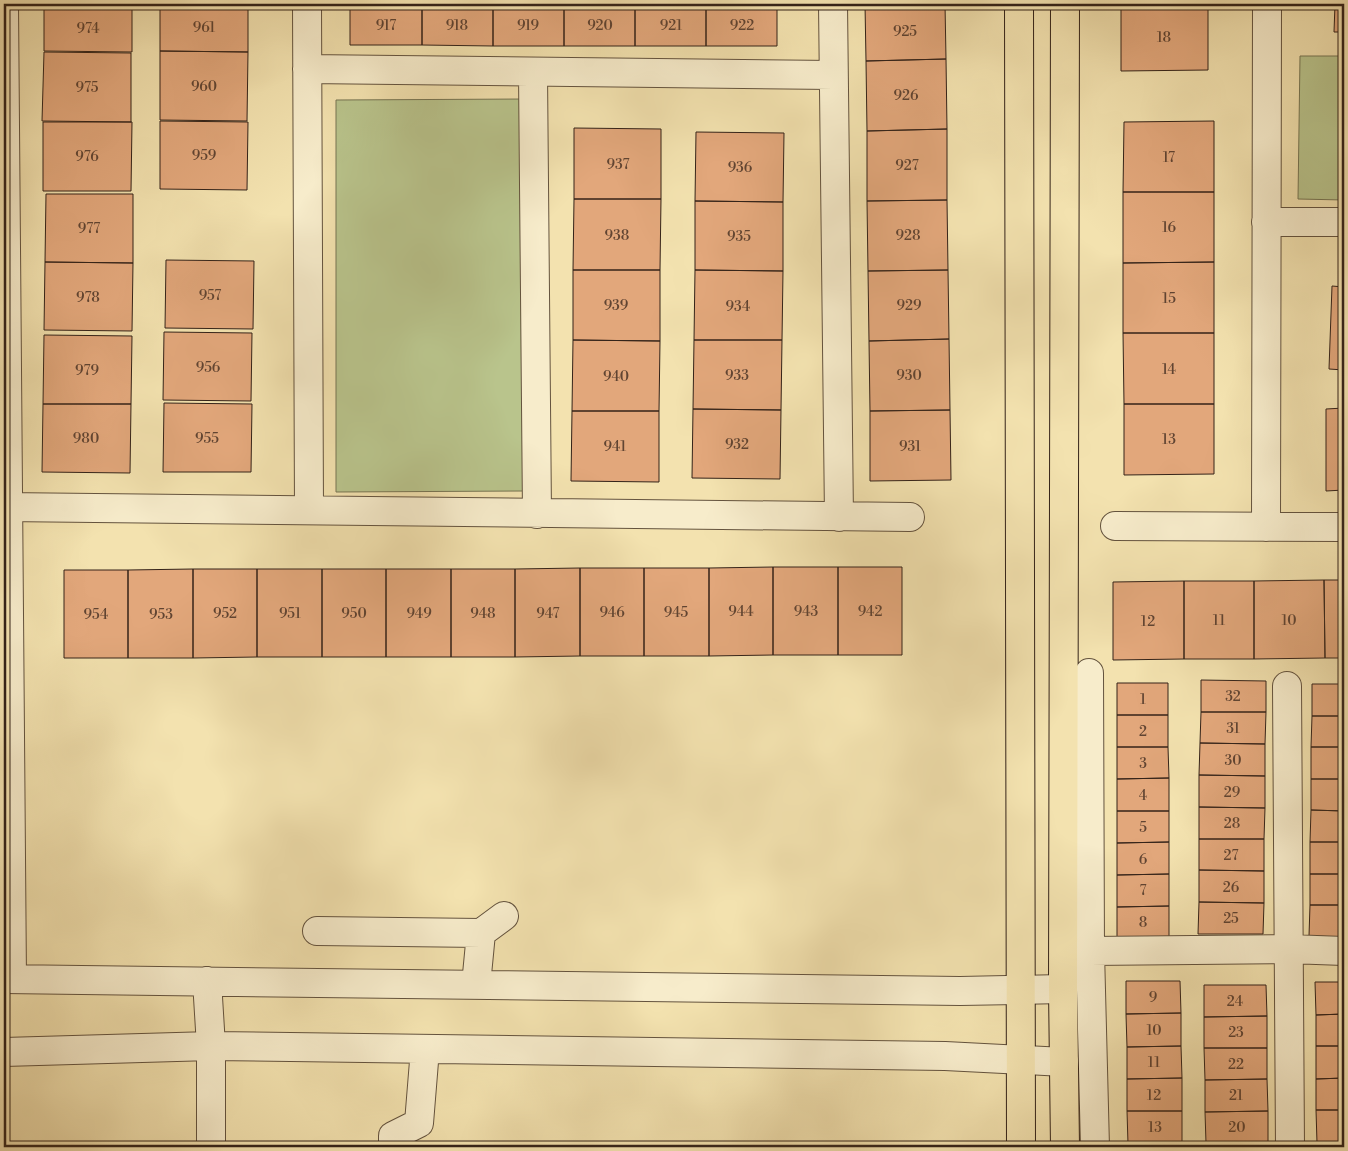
<svg xmlns="http://www.w3.org/2000/svg" width="1348" height="1151" viewBox="0 0 1348 1151" font-family="'Libre Bodoni',serif">
<style>
.green{fill:#b9c48c;stroke:#767452}
.building{fill:#e2a77b;stroke:#342319}
.lines{fill:none;stroke-linecap:round;stroke-linejoin:round}
.minor-casing{stroke:#64533e;stroke-width:30}
.major-casing{stroke:#342319;stroke-width:30}
.minor{stroke:#f7eccb;stroke-width:28}
.major{stroke:#f3e2af;stroke-width:28}
.labels{text-anchor:middle;stroke-width:4;stroke-linejoin:round;paint-order:stroke}
.number-label{font-size:14px;fill:#604432}
</style>
<rect width="100%" height="100%" fill="#f3e2af"/>
<filter id="stains"><feTurbulence type="fractalNoise" baseFrequency=".004" numOctaves="4"/><feColorMatrix values="0 0 0 0 .2 0 0 0 0 .09 0 0 0 0 .02 0 0 0 .5 -.17"/></filter>
<radialGradient id="worn" r=".72"><stop offset=".6" stop-color="#630" stop-opacity="0"/><stop offset="1" stop-color="#630" stop-opacity=".3"/></radialGradient>
<!-- green -->
<path class="green" d="M1300,56H1344V200L1298,199Z
M524,99V491L336,492V100Z"/>
<!-- building -->
<path class="building" d="M44,4H132V52L44,51Z
M160,4H248V52L160,51Z
M350,4H422V45H350Z
M422,4H493V46L422,45Z
M493,4H564V46H493Z
M564,4H635V46H564Z
M635,4H706V46H635Z
M706,4H777V46H706Z
M865,4H945L946,59L866,61Z
M1121,4H1208V70L1121,71Z
M1335,4H1344V32H1334Z
M160,51L248,52L247,121L160,120Z
M44,52L131,53V122L42,121Z
M946,59L947,129L867,131L866,61Z
M160,121L248,122L247,190L160,189Z
M1214,121V192H1123L1124,122Z
M43,122H132L131,191H43Z
M574,128L661,129V199H574Z
M947,129V200L867,201V131Z
M696,132L784,133L783,202L695,201Z
M1123,192H1214V262L1123,263Z
M46,194H133V263L45,262Z
M574,199H661L660,270H573Z
M947,200L948,270L868,271L867,201Z
M695,201L783,202V271L695,270Z
M166,260L254,261L253,329L165,328Z
M45,262L133,263L132,331L44,330Z
M1214,262V333H1123V263Z
M573,270H660V341L573,340Z
M695,270L783,271L782,340H694Z
M948,270L949,339L869,341L868,271Z
M1332,286L1344,287V370L1329,369Z
M164,332L252,333L251,401L163,400Z
M1123,333H1214V404H1124Z
M44,335L132,336L131,404H43Z
M949,339L950,410L870,411L869,341Z
M573,340L660,341L659,411H572Z
M694,340H782L781,410L693,409Z
M164,403L252,404L251,472H163Z
M43,404H131L130,473L42,472Z
M1124,404H1214V474L1124,475Z
M1344,408V490L1326,491V409Z
M693,409L781,410L780,479L692,478Z
M950,410L951,480L870,481V411Z
M572,411H659V482L571,481Z
M773,567H838V655H773Z
M773,567V655L709,656V568Z
M838,567H902V655H838Z
M580,568H644V656H580Z
M580,568V656L515,657V569Z
M644,568H709V656H644Z
M193,569H257V657L193,658Z
M193,569V658H128V570Z
M257,569H322V657H257Z
M322,569H386V657H322Z
M386,569H451V657H386Z
M451,569H515V657H451Z
M64,570H128V658H64Z
M1324,580L1325,658L1254,659V581Z
M1324,580H1344V658H1325Z
M1184,581H1254V659H1184Z
M1184,581V659L1113,660V582Z
M1201,680L1266,681V712H1201Z
M1117,683H1168V715H1117Z
M1312,684H1344V716H1312Z
M1201,712H1266L1265,744L1200,743Z
M1117,715H1168V747H1117Z
M1312,716H1344V747H1311Z
M1200,743L1265,744V776L1199,775Z
M1117,747H1168L1169,778L1117,779Z
M1311,747H1344V779H1311Z
M1199,775L1265,776V808L1199,807Z
M1169,778V811H1117V779Z
M1311,779H1344V811L1311,810Z
M1199,807L1265,808L1264,839H1199Z
M1311,810L1344,811V842H1310Z
M1117,811H1169V842L1117,843Z
M1199,839H1264V871L1199,870Z
M1169,842V874L1117,875V843Z
M1310,842H1344V874H1310Z
M1199,870L1264,871V903L1199,902Z
M1169,874V906L1117,907V875Z
M1310,874H1344V905H1310Z
M1199,902L1264,903L1263,934H1198Z
M1310,905H1344V937L1309,936Z
M1169,906V938H1117V907Z
M1126,981H1180L1181,1013L1126,1014Z
M1315,982H1344V1014L1316,1015Z
M1204,985H1266L1267,1016L1204,1017Z
M1181,1013V1046L1127,1047L1126,1014Z
M1344,1014V1046H1316V1015Z
M1267,1016V1048H1204V1017Z
M1181,1046L1182,1078L1127,1079V1047Z
M1316,1046H1344V1078L1316,1079Z
M1204,1048H1267V1079L1205,1080Z
M1182,1078V1111H1127V1079Z
M1344,1078V1110H1316V1079Z
M1267,1079L1268,1111L1205,1112V1080Z
M1316,1110H1344V1142L1317,1143Z
M1127,1111H1182V1143L1128,1144Z
M1268,1111V1142L1206,1143L1205,1112Z
M1268,1142V1147H1206V1143Z
M1344,1142V1147H1317V1143Z
M1182,1143V1147H1128V1144Z"/>
<g class="lines">
<!-- minor casing -->
<g class="minor-casing">
<path id="minor" d="M4,4L12,979
M307,4L309,509
M833,4L839,517
M307,69L833,75
M533,73L537,514
M1266,222H1344
M4,507L910,517
M1115,526L1344,527
M1266,527L1267,4
M1089,673L1090,951L1095,1147
M1287,686L1290,1147
M317,931L481,933L504,916
M1090,951L1289,949L1344,951
M4,979L960,991L1063,989
M207,981L211,1046V1147
M476,985L481,933
M4,1052L211,1046L945,1056L1064,1062
M393,1147V1136L419,1123L425,1049"/>
</g>
<!-- major casing -->
<g class="major-casing">
<path id="major" d="M1019,4L1021,1147
M1065,1147L1063,989L1065,4"/>
</g>
<!-- minor -->
<use href="#minor" class="minor"/>
<!-- major -->
<use href="#major" class="major"/>
</g>
<g class="labels">
<!-- number labels -->
<g class="number-label">
<text x="386" y="30">917</text>
<text x="457" y="30">918</text>
<text x="528" y="30">919</text>
<text x="600" y="30">920</text>
<text x="671" y="30">921</text>
<text x="742" y="30">922</text>
<text x="204" y="32">961</text>
<text x="88" y="33">974</text>
<text x="905" y="36">925</text>
<text x="1164" y="42">18</text>
<text x="204" y="91">960</text>
<text x="87" y="92">975</text>
<text x="906" y="100">926</text>
<text x="204" y="160">959</text>
<text x="87" y="161">976</text>
<text x="1169" y="162">17</text>
<text x="618" y="169">937</text>
<text x="907" y="170">927</text>
<text x="740" y="172">936</text>
<text x="1169" y="232">16</text>
<text x="89" y="233">977</text>
<text x="617" y="240">938</text>
<text x="908" y="240">928</text>
<text x="739" y="241">935</text>
<text x="210" y="300">957</text>
<text x="88" y="302">978</text>
<text x="1169" y="303">15</text>
<text x="616" y="310">939</text>
<text x="909" y="310">929</text>
<text x="738" y="311">934</text>
<text x="208" y="372">956</text>
<text x="1169" y="374">14</text>
<text x="87" y="375">979</text>
<text x="737" y="380">933</text>
<text x="909" y="380">930</text>
<text x="616" y="381">940</text>
<text x="86" y="443">980</text>
<text x="207" y="443">955</text>
<text x="1169" y="444">13</text>
<text x="737" y="449">932</text>
<text x="615" y="451">941</text>
<text x="910" y="451">931</text>
<text x="741" y="616">944</text>
<text x="806" y="616">943</text>
<text x="870" y="616">942</text>
<text x="612" y="617">946</text>
<text x="676" y="617">945</text>
<text x="225" y="618">952</text>
<text x="290" y="618">951</text>
<text x="354" y="618">950</text>
<text x="419" y="618">949</text>
<text x="483" y="618">948</text>
<text x="548" y="618">947</text>
<text x="96" y="619">954</text>
<text x="161" y="619">953</text>
<text x="1219" y="625">11</text>
<text x="1289" y="625">10</text>
<text x="1148" y="626">12</text>
<text x="1233" y="701">32</text>
<text x="1143" y="704">1</text>
<text x="1233" y="733">31</text>
<text x="1143" y="736">2</text>
<text x="1233" y="765">30</text>
<text x="1143" y="768">3</text>
<text x="1232" y="797">29</text>
<text x="1143" y="800">4</text>
<text x="1232" y="828">28</text>
<text x="1143" y="832">5</text>
<text x="1231" y="860">27</text>
<text x="1143" y="864">6</text>
<text x="1231" y="892">26</text>
<text x="1143" y="895">7</text>
<text x="1231" y="923">25</text>
<text x="1143" y="927">8</text>
<text x="1153" y="1002">9</text>
<text x="1235" y="1006">24</text>
<text x="1154" y="1035">10</text>
<text x="1236" y="1037">23</text>
<text x="1154" y="1067">11</text>
<text x="1236" y="1069">22</text>
<text x="1154" y="1100">12</text>
<text x="1236" y="1100">21</text>
<text x="1155" y="1132">13</text>
<text x="1237" y="1132">20</text>
</g>
</g>
<!-- margin -->
<rect width="1348" height="1151" fill="none" stroke="#f3e2af" stroke-width="20"/>
<rect x="5" y="5" width="1338" height="1141" fill="none" stroke="#342319" stroke-width="2.5"/>
<rect x="10" y="10" width="1328" height="1131" fill="none" stroke="#342319"/>
<rect width="100%" height="100%" filter="url(#stains)"/>
<rect width="100%" height="100%" fill="url(#worn)"/>
</svg>
